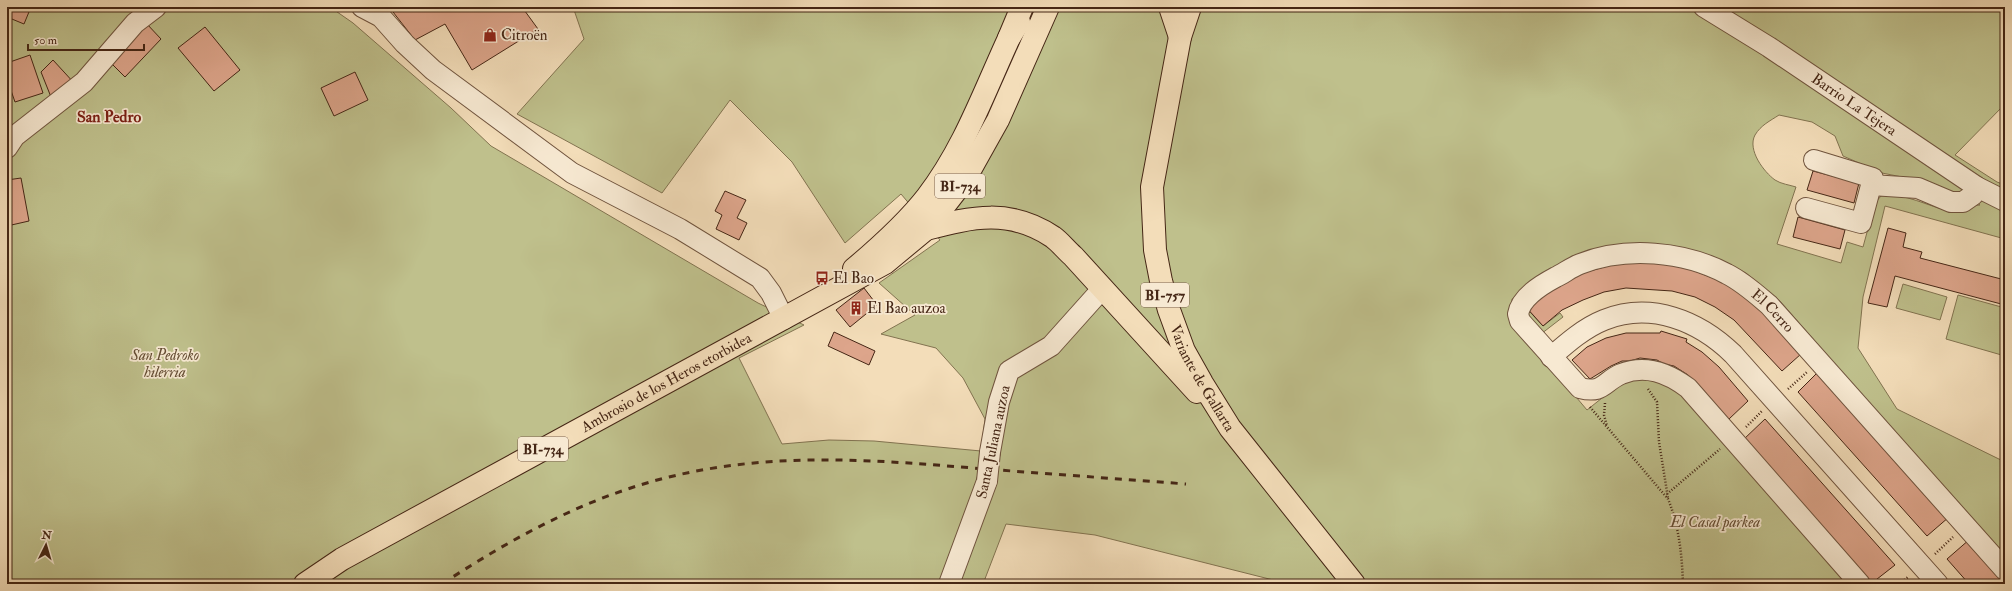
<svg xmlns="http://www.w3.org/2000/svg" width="2012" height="591" viewBox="0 0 2012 591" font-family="'IM FELL Double Pica',serif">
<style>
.green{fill:#bfc08c;stroke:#827350;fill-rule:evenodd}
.building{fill:#dda58b;stroke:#452615}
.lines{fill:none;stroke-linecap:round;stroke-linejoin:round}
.minor-casing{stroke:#70543e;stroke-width:22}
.major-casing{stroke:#452615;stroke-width:24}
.highway-casing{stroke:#452615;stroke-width:24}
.path{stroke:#452615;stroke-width:2.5;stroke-dasharray:1 2;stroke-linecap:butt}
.minor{stroke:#f7e9d2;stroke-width:20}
.major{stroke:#f3ddb9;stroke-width:22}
.highway{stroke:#f3ddb9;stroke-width:22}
.rail{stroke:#452615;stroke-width:3;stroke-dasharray:7 7;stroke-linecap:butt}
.minor-bridge-casing{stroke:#70543e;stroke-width:22;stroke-linecap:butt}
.minor-bridge{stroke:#f7e9d2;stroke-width:20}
.labels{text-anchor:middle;stroke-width:3.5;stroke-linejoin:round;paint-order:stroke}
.shield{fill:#f7e9d2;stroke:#7a604e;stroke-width:1}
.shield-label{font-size:14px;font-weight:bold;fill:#452615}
.poi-label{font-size:15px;fill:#452615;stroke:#f7e9d2;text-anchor:start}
.street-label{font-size:15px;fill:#452615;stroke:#f7e9d2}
.park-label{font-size:15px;font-style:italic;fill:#644c33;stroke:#f7e9d2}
.neighbourhood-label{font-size:16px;font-weight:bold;fill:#7a1f14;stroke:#f7e9d2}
</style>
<rect width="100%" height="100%" fill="#f3ddb9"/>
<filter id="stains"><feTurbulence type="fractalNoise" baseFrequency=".005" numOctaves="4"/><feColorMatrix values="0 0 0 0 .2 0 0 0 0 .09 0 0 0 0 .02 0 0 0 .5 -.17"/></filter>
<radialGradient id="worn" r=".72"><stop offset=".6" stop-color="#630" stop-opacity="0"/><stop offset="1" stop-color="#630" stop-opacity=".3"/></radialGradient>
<!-- green -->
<path class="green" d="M7,7H330L353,23L451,108L491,146L758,303L804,325L739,358L782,444L829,440L874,441L981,451L985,419L963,378L936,348L881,334L915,315L879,283L940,240L901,194L845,243L792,162L730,100L662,193L517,114L584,39L573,7H2005V104L1955,155L1997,182L2005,185V239L1885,206L1863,297L1858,348L1897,409L2005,462V560L1780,301L1746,273L1720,260L1553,270L1512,299L1511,311L1513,322L1587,410L1612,390L1633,378L1664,380L1687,397L1851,584H1289L1095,535L1006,524L983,584H7ZM1779,115L1812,122L1835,136L1843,156L1882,173L1917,180L1958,197L1964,193L1980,205C1969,205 1962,213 1951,211C1928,207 1905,192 1881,196L1875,203L1863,247L1847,242L1841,263L1777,244L1796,187C1790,185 1781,184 1775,180C1764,172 1747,150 1755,135C1761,125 1770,121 1779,115Z
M1903,284L1947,297L1940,320L1896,308Z
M1958,295L2005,308V356L1946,339Z
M1530,312L1543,326L1560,313L1563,317L1541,334L1526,316Z"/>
<!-- building -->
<path class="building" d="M7,7H31L24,24L7,17Z
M412,7H522L538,29L472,70L445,24L415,40L393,12Z
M146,23L161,39L125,77L110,62Z
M205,27L240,70L214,91L178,48Z
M30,55L43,93L15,102L7,79V63Z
M53,60L75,84L53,102L41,72Z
M355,72L368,100L334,116L321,88Z
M1813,171L1859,183L1854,203L1807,190Z
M21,178L29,221L7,226V180Z
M725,191L746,200L737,218L747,223L739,240L716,229L722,215L715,211Z
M1798,217L1845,230L1840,249L1793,237Z
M1888,228L1906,233L1903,247L1922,252L1920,258L2005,280V305L1895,276L1887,307L1868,303Z
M1622,262L1677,264L1728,284L1770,318L1801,354L1782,371L1734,320L1715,307L1695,297L1672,291L1626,288L1604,292L1583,300L1562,310L1543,326L1525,306L1572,276Z
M864,288L877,305L850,327L836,310Z
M1661,331L1687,339L1686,342L1702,352L1719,367L1748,401L1729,419L1716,407L1701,387L1693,382L1688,375L1674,366L1664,364L1657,360L1640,358L1630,361H1622L1611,366L1590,379L1572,360L1587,347L1606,338L1626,333H1660Z
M834,332L875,351L869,365L828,346Z
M1820,370L1949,517L1927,536L1798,392Z
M1765,419L1895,565L1872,583L1743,440Z
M1970,539L2005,577V584H1969L1947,559Z"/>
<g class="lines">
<!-- minor casing -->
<g class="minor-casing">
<g id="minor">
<path d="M362,7L381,17L405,44L433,70L572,173L680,229L760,278L771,293L784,319"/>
<path id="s1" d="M1704,7L1769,47L1977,187L2005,201"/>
<path d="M7,148L15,136L84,82L135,23L156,7"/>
<path d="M1871,185L1918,188L1951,202H1963L1973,195L1977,187"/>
<path d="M1806,208L1861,223L1873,178L1814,160"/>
<path d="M1551,357C1567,343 1584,328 1604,320C1651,301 1699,321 1733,354L1938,584"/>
<path d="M990,452L999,402L1009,371L1051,346L1102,289"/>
<path d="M949,584L987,481"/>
<path id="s2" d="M1860,584L1688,388C1668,373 1646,364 1621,374C1603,382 1603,394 1580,388L1520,321L1518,314C1521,297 1541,285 1556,277C1564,273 1572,267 1580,264C1626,246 1684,251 1727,274C1743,282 1756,294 1769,305L2005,570"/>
</g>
</g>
<!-- major casing -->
<g class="major-casing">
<g id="major">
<path d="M1170,7L1180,37"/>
<path id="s3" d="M1190,7L1180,37L1152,187L1155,250L1161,281L1169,310L1184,351L1202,383L1230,428L1354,584"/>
<path d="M926,229C972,217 1010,208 1053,237C1060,242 1066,250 1073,256L1197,392"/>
<path d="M854,269C880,247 906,224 927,197C964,149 984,92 1009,38L1019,22"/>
<path id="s4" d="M305,584L342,559L885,263L926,229L965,179L998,120L1048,7"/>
</g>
</g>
<!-- highway casing -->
<g class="highway-casing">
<path id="highway" d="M1009,38L1022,7"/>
</g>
<!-- path -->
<path class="path" d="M1648,389L1657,402L1659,442L1668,498
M1788,389L1807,372
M1605,403L1604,415L1607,426
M1590,407L1668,499C1679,526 1682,555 1683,584
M1746,427L1762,411
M1667,494L1720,449
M1935,554L1953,537
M1900,584L1909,576"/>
<!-- minor -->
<use href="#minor" class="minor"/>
<!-- major -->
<use href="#major" class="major"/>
<!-- highway -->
<use href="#highway" class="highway"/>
<!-- rail -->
<path class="rail" d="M442,584C512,538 587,497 669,477C776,451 876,460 985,469C1052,474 1119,479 1186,484"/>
<!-- minor-bridge casing -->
<g class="minor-bridge-casing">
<path id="minor-bridge" d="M987,481L990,452"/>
</g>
<!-- minor-bridge -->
<use href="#minor-bridge" class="minor-bridge"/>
</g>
<!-- icons -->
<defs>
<g id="shop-bare" transform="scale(1.08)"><path d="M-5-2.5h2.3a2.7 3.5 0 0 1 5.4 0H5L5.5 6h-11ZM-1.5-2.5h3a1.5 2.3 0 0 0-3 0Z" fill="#8f2418" stroke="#f7e9d2" stroke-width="2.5" paint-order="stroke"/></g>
<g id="bus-bare" transform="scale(1.08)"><path d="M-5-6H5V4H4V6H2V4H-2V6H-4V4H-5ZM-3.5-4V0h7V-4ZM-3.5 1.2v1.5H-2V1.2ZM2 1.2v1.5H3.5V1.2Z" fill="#8f2418" stroke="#f7e9d2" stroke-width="2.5" paint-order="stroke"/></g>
<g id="building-bare" transform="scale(1.08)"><path d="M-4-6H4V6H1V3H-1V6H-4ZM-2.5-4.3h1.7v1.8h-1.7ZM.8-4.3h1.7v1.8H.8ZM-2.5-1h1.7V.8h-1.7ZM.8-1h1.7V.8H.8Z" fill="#8f2418" stroke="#f7e9d2" stroke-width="2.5" paint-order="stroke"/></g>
</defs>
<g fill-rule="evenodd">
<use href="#shop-bare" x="490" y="35"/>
<use href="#bus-bare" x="822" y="278"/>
<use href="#building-bare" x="856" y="308"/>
</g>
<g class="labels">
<!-- shield labels -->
<g class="shield">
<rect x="935" y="174" width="50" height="24" rx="3"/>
<rect x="1141" y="283" width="48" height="24" rx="3"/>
<rect x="518" y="437" width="50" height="24" rx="3"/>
</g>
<g class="shield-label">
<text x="960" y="191">BI-734</text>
<text x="1165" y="300">BI-757</text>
<text x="543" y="454">BI-734</text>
</g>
<!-- poi labels -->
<g class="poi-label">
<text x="501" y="40">Citroën</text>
<text x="833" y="283">El Bao</text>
<text x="867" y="313">El Bao auzoa</text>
</g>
<!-- street labels -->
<g class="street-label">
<text dy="5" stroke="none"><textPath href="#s1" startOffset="179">Barrio La Tejera</textPath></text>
<text dy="5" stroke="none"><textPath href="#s2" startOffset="768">El Cerro</textPath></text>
<text dy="5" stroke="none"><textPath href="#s3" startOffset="385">Variante de Gallarta</textPath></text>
<text dy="5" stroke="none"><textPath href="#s4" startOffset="414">Ambrosio de los Heros etorbidea</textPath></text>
<text transform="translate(993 442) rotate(-78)" y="5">Santa Juliana auzoa</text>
</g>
<!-- park labels -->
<g class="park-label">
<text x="165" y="360">San Pedroko<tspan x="165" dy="17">hilerria</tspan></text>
<text x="1715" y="527">El Casal parkea</text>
</g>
<!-- neighbourhood labels -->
<g class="neighbourhood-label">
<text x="109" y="122">San Pedro</text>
</g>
</g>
<!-- margin -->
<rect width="2012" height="591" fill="none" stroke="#f3ddb9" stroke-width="24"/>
<rect x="8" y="8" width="1996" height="575" fill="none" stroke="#452615" stroke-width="2"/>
<rect x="12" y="12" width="1988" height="567" fill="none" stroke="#452615"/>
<!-- north arrow -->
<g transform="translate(46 545) rotate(5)" stroke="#f7e9d2" stroke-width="3" paint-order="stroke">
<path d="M0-3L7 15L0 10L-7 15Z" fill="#452615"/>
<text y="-6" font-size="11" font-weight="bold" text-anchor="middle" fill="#452615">N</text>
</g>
<!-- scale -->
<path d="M28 44v6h116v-6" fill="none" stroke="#452615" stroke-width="2"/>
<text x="34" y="44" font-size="12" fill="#452615" stroke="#f7e9d2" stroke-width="3" paint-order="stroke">50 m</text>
<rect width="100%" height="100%" filter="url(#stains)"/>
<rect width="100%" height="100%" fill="url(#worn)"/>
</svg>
